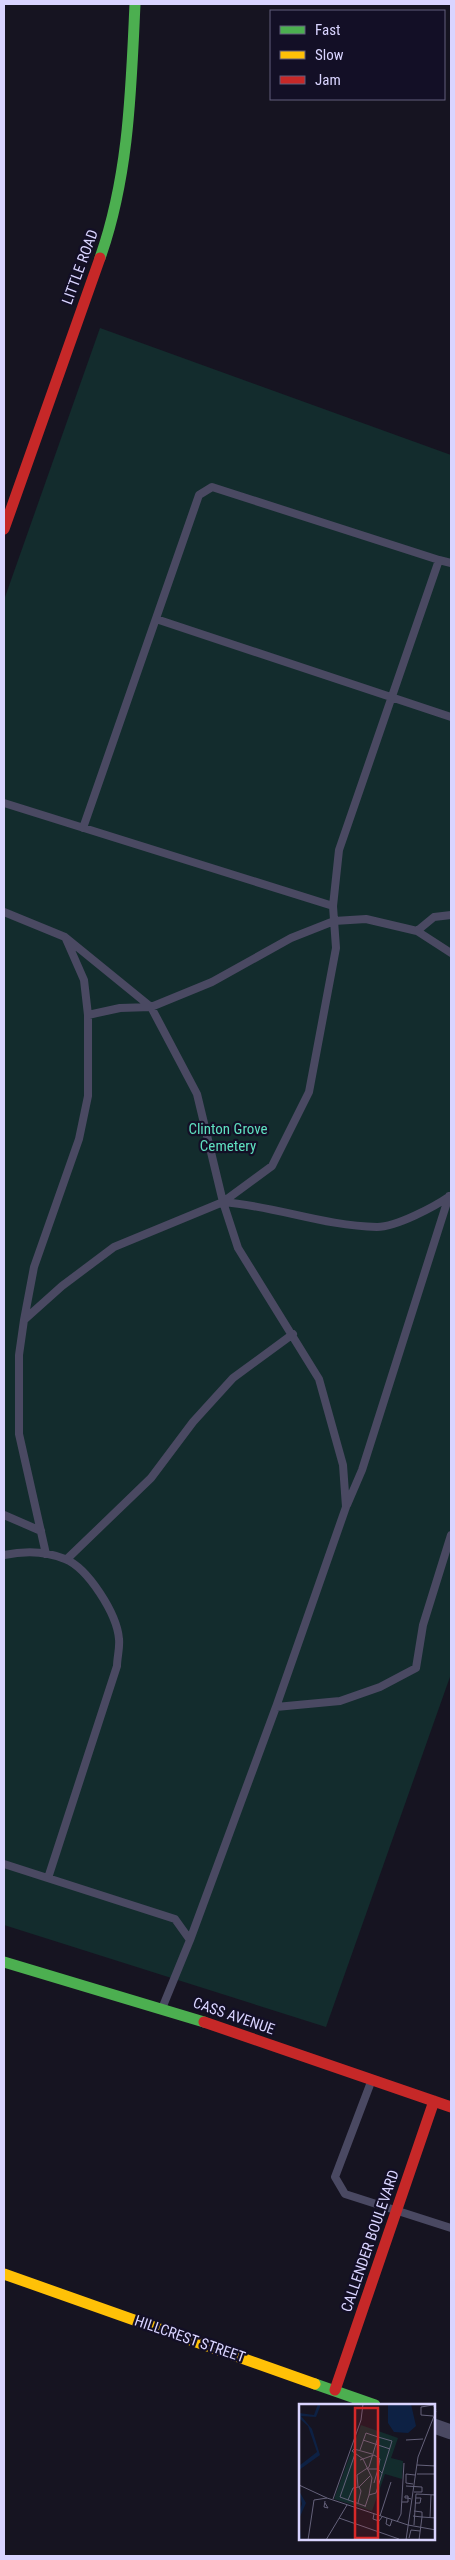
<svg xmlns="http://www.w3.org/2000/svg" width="455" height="2560" viewBox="0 0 455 2560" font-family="'Roboto Condensed',sans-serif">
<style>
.green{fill:#132c2d}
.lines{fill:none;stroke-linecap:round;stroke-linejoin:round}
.lane{stroke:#4a4962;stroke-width:8}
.street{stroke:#4a4962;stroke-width:15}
.fast{stroke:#4caf50;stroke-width:11}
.slow{stroke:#ffc107;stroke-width:11}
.jam{stroke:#c62828;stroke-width:11}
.labels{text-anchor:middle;stroke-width:4.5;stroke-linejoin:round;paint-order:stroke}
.street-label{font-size:15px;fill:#d9d4ff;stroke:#130f26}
.park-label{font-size:15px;fill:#5fe0c0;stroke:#130f26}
.inset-road{fill:none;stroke:#64617a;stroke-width:1}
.view{fill:#d62828;fill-opacity:0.15;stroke:#d62828;stroke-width:2.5}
.inset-edge{fill:none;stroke:#d9d4ff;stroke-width:2.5}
</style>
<rect width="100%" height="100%" fill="#161421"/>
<!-- green -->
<path class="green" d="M100,328L451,455V1674L326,2027L4,1925V600Z"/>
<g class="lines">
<!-- lane -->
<path class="lane" d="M156,619L451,717
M4,803L333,906
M83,828L199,495L212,487L439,560
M4,912L65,937L151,1007L197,1094L223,1202L238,1248L319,1379L343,1465L346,1507L276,1707
M417,931L434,917L451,915
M88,1015L120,1008L151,1007L212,982L291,938L334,921L366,919L417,931L451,953
M223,1202C275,1206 324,1226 377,1227C396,1227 434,1207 450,1196
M24,1320L34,1267L79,1139L88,1096V1015L84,980L66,939
M347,1505L362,1470L449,1196L451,1198
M4,1515L41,1531
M46,1554L19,1434V1355L24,1320L62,1286L114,1247L223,1202L272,1166L309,1092L336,948L333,906L339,850L439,560L451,563
M4,1555C23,1551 46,1551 65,1559C88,1568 117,1614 119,1639C120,1648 117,1658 117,1666L48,1878
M67,1559L151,1478L193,1422L233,1378L293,1334
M4,1864L175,1919L190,1940L163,2006
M190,1940L276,1707L340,1701L380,1687L416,1668L423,1625L451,1535
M371,2082L335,2177L345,2194L451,2228"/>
<!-- street -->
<path class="street" d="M434,2426L451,2432"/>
<!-- fast -->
<path class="fast" d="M100,258C129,176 131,90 135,4
M4,1962L204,2022
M315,2384L375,2405"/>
<!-- slow -->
<path class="slow" d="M4,2274L315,2384"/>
<!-- jam -->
<path class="jam" d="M4,529L100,258
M204,2022L451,2107
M335,2390L434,2101"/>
</g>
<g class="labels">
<!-- street labels -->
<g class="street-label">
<text transform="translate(80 267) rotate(-70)" y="5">LITTLE ROAD</text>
<text transform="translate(234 2016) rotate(19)" y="5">CASS AVENUE</text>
<text transform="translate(370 2241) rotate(-71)" y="5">CALLENDER BOULEVARD</text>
<text transform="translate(190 2339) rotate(19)" y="5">HILLCREST STREET</text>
</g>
<!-- park labels -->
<g class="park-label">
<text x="228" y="1134">Clinton Grove<tspan x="228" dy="17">Cemetery</tspan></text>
</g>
</g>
<!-- overview -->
<g transform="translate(299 2404)">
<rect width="136" height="136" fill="#161421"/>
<path d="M62,21L99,34L92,54L104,57L103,75L86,70L73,107L35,95Z" fill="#132c2d"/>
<path d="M19,0H21V3L17,13L2,12L13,25L21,51L0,66V62L18,48L9,22L0,14V9L15,11ZM89,0H112L117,22L109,29L95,28L89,19ZM0,87L7,99L0,115L2,136H0V108L3,100Z" fill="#0d2144"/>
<path class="inset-road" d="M134,12L122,11V3L134,1L137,6M64,36L91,45M107,36L124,35M61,46L67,29L79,33M56,50L41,93L66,102M61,56L75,51L81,55L79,65H68M118,61L137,62M118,70H137M75,79L79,65L83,69M114,80L107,79V70L116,71M0,81L28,94L109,121L137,126M107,82L123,83V88H115M59,83L58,71L70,63L79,33L93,37L77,89L70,91L66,103M60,83L71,72M70,91L73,74L64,55L53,47L55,45L73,50M34,95L62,16L64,0M49,96L54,84L60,83L62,87L59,99M26,97L25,103L29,104L26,99M103,98H109V92H106V94H109L112,95M116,99H121L122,94H117M75,110L74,115L80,117L83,113M81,112L92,78M114,112L123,113V108L115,107M40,114L100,135M88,114L87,120L91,122L93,116M131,114L132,91M98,118L102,110L105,59M115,121L117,90L137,91M110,134L112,126L121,127M9,136L15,96L28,94M27,136L48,101M107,136L119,53L137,7M120,136L123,113L137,114"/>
<path class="view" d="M56,4H79V134H56Z"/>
<rect width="136" height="136" class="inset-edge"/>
</g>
<!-- border -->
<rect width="455" height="2560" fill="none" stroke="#d9d4ff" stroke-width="10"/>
<!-- legend -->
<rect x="270" y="10" width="175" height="90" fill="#130f26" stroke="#625e7d"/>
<rect x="280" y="26" width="25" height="8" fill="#4caf50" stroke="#625e7d"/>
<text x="315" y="35" font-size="15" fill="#d9d4ff">Fast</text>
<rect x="280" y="51" width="25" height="8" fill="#ffc107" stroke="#625e7d"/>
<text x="315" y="60" font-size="15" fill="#d9d4ff">Slow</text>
<rect x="280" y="76" width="25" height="8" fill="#c62828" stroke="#625e7d"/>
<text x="315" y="85" font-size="15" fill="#d9d4ff">Jam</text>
</svg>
